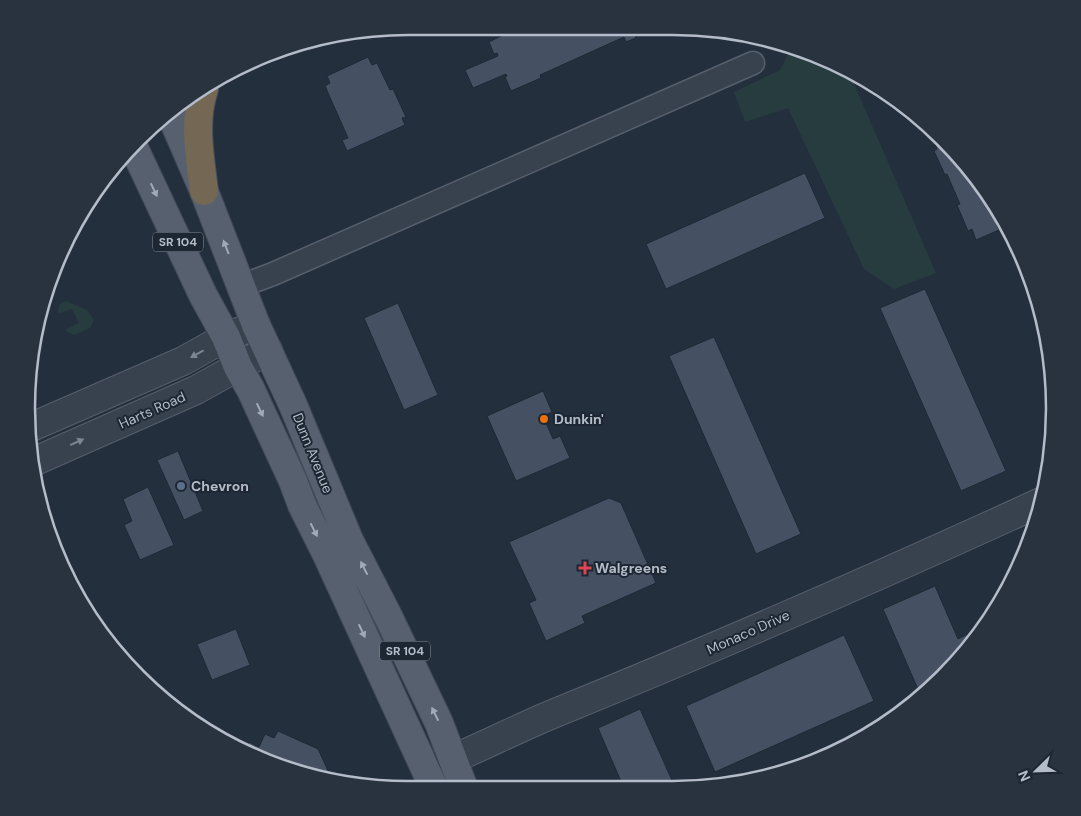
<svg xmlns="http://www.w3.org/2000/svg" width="1081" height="816" viewBox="0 0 1081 816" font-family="'DM Sans',sans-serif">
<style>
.green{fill:#263c3f}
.building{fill:#455162;stroke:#1f2835}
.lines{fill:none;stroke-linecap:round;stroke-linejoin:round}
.minor-casing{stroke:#565f6c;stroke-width:25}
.tertiary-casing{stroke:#565f6c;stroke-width:30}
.primary-casing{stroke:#414a57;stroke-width:30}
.motorway-casing{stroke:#434c59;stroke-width:30}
.minor{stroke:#38414e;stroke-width:22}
.tertiary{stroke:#38414e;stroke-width:28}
.primary{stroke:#56606e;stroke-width:28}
.motorway{stroke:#746855;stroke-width:28}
.oneway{fill:#a1aab7}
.oneway2{fill:#7c8592}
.food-dot{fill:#e8710a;stroke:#1d2633;stroke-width:2}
.service-dot{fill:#5c6f8a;stroke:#1d2633;stroke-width:2}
.health-dot{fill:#e0444e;stroke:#1d2633;stroke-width:2}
.labels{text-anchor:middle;stroke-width:4;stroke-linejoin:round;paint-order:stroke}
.shield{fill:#1d2633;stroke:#878f9c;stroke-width:1}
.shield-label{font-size:12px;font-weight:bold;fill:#b4bcc9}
.street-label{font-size:14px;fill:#b4bcc9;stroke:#1d2633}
.poi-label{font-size:14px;font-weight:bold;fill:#b4bcc9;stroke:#1d2633;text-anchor:start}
.rim{fill:none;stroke:#b4bcc9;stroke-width:2.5}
</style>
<rect width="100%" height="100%" fill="#242f3e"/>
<!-- green -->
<path class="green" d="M791,48L853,76L852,79L936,273L894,289L864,269L788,108L745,122L734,92L780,70Z
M66,301L87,310L94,320L90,328L74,335L66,331V329L79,323L72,309L60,313L58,312L59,305Z"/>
<!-- building -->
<path class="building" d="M501,27H519L521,32L533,27H648L634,33L636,38L626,42L624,37L540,75L541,78L511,91L505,77L507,76L506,74L473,88L465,70L498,56L497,53L494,54L489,42L505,34Z
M368,57L372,65L377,63L390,90L393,89L406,117L402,118L405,125L347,151L342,140L348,138L325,86L330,83L327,76Z
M938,134L978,181L999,230L976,240L972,229L968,231L957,205L960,204L947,174L945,175L934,151L937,149L932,137Z
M805,173L825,218L666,289L646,244Z
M925,289L1006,471L961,491L880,308Z
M398,303L438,395L404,410L364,318Z
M714,337L801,534L756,554L669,356Z
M543,391L552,412L543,416L553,439L560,436L570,458L516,481L487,416Z
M1054,404L1055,408L1053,428L1044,408Z
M178,451L203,511L184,520L157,460Z
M148,487L174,545L140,560L124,525L132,521L123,499Z
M609,498L621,503L656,583L582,616L585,623L546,641L529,603L536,600L509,542Z
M935,586L958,639L970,633L974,640L943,678L921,696L883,609Z
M236,629L250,665L212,680L197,644Z
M844,635L874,701L715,772L686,706Z
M640,709L675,787L623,786L598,728Z
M278,731L318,749L330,775L326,779L285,769L245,751L249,742L259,747L265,734L274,738Z"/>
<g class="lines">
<!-- minor casing -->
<g class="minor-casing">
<path id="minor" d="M241,286L273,274L753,63"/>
</g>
<!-- tertiary casing -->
<g class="tertiary-casing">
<path id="tertiary" d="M27,429L183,361L226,337L256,325
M33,462L196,390L268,350
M426,770C471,753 515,729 560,711C722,645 882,575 1041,502"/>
</g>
<!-- primary casing -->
<g class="primary-casing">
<path id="primary" d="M171,115L204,191L256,325L293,405L349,540L388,616L439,723L463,786
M133,146L203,295L226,337L238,367L251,390L293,481L302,505L327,555L433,786"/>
</g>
<!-- motorway casing -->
<g class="motorway-casing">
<path id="motorway" d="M204,89C193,122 200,156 204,191"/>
</g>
<!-- minor -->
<use href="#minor" class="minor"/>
<!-- tertiary -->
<use href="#tertiary" class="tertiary"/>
<!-- primary -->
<use href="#primary" class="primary"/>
<!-- motorway -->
<use href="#motorway" class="motorway"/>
</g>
<!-- one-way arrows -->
<defs><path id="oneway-solid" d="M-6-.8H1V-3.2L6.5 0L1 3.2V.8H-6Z" transform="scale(1.25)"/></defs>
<g class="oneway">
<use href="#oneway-solid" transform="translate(154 190) rotate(65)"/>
<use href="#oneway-solid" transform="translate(226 247) rotate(-111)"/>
<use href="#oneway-solid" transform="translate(260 410) rotate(65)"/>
<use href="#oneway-solid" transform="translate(314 530) rotate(63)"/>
<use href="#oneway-solid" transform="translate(364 568) rotate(-117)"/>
<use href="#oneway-solid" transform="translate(362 631) rotate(65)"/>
<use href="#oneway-solid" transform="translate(435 714) rotate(-116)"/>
</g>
<g class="oneway2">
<use href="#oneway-solid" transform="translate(197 354) rotate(151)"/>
<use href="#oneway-solid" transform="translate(77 442) rotate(-24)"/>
</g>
<!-- markers -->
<circle class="food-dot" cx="544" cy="419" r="5"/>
<circle class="service-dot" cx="181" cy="486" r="5"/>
<path class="health-dot" d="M582.5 560.5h5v5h5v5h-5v5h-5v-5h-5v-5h5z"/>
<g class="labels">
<!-- shield labels -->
<g class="shield">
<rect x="153" y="232.5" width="50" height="19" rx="4"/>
<rect x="380" y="641.5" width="50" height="19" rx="4"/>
</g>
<g class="shield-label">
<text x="178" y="246">SR 104</text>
<text x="405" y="655">SR 104</text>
</g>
<!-- street labels -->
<g class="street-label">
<text transform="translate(152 410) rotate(-24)" y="5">Harts Road</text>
<text transform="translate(313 453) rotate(68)" y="5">Dunn Avenue</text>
<text transform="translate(748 632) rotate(-24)" y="5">Monaco Drive</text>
</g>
<!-- poi labels -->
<g class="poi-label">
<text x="554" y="424">Dunkin'</text>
<text x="191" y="491">Chevron</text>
<text x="595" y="573">Walgreens</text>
</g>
</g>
<!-- crop -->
<path d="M0 0H1081V816H0ZM408 35H673A373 373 0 0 1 1046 408V408A373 373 0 0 1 673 781H408A373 373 0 0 1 35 408V408A373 373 0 0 1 408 35Z" fill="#29323f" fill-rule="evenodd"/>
<path class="rim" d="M408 35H673A373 373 0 0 1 1046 408V408A373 373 0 0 1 673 781H408A373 373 0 0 1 35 408V408A373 373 0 0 1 408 35Z"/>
<!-- north arrow -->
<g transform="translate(1036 771) rotate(247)" stroke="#1d2633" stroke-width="4" paint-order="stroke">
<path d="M0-4L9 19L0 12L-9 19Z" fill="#b4bcc9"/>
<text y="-8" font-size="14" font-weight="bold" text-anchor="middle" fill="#b4bcc9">N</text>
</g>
</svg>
